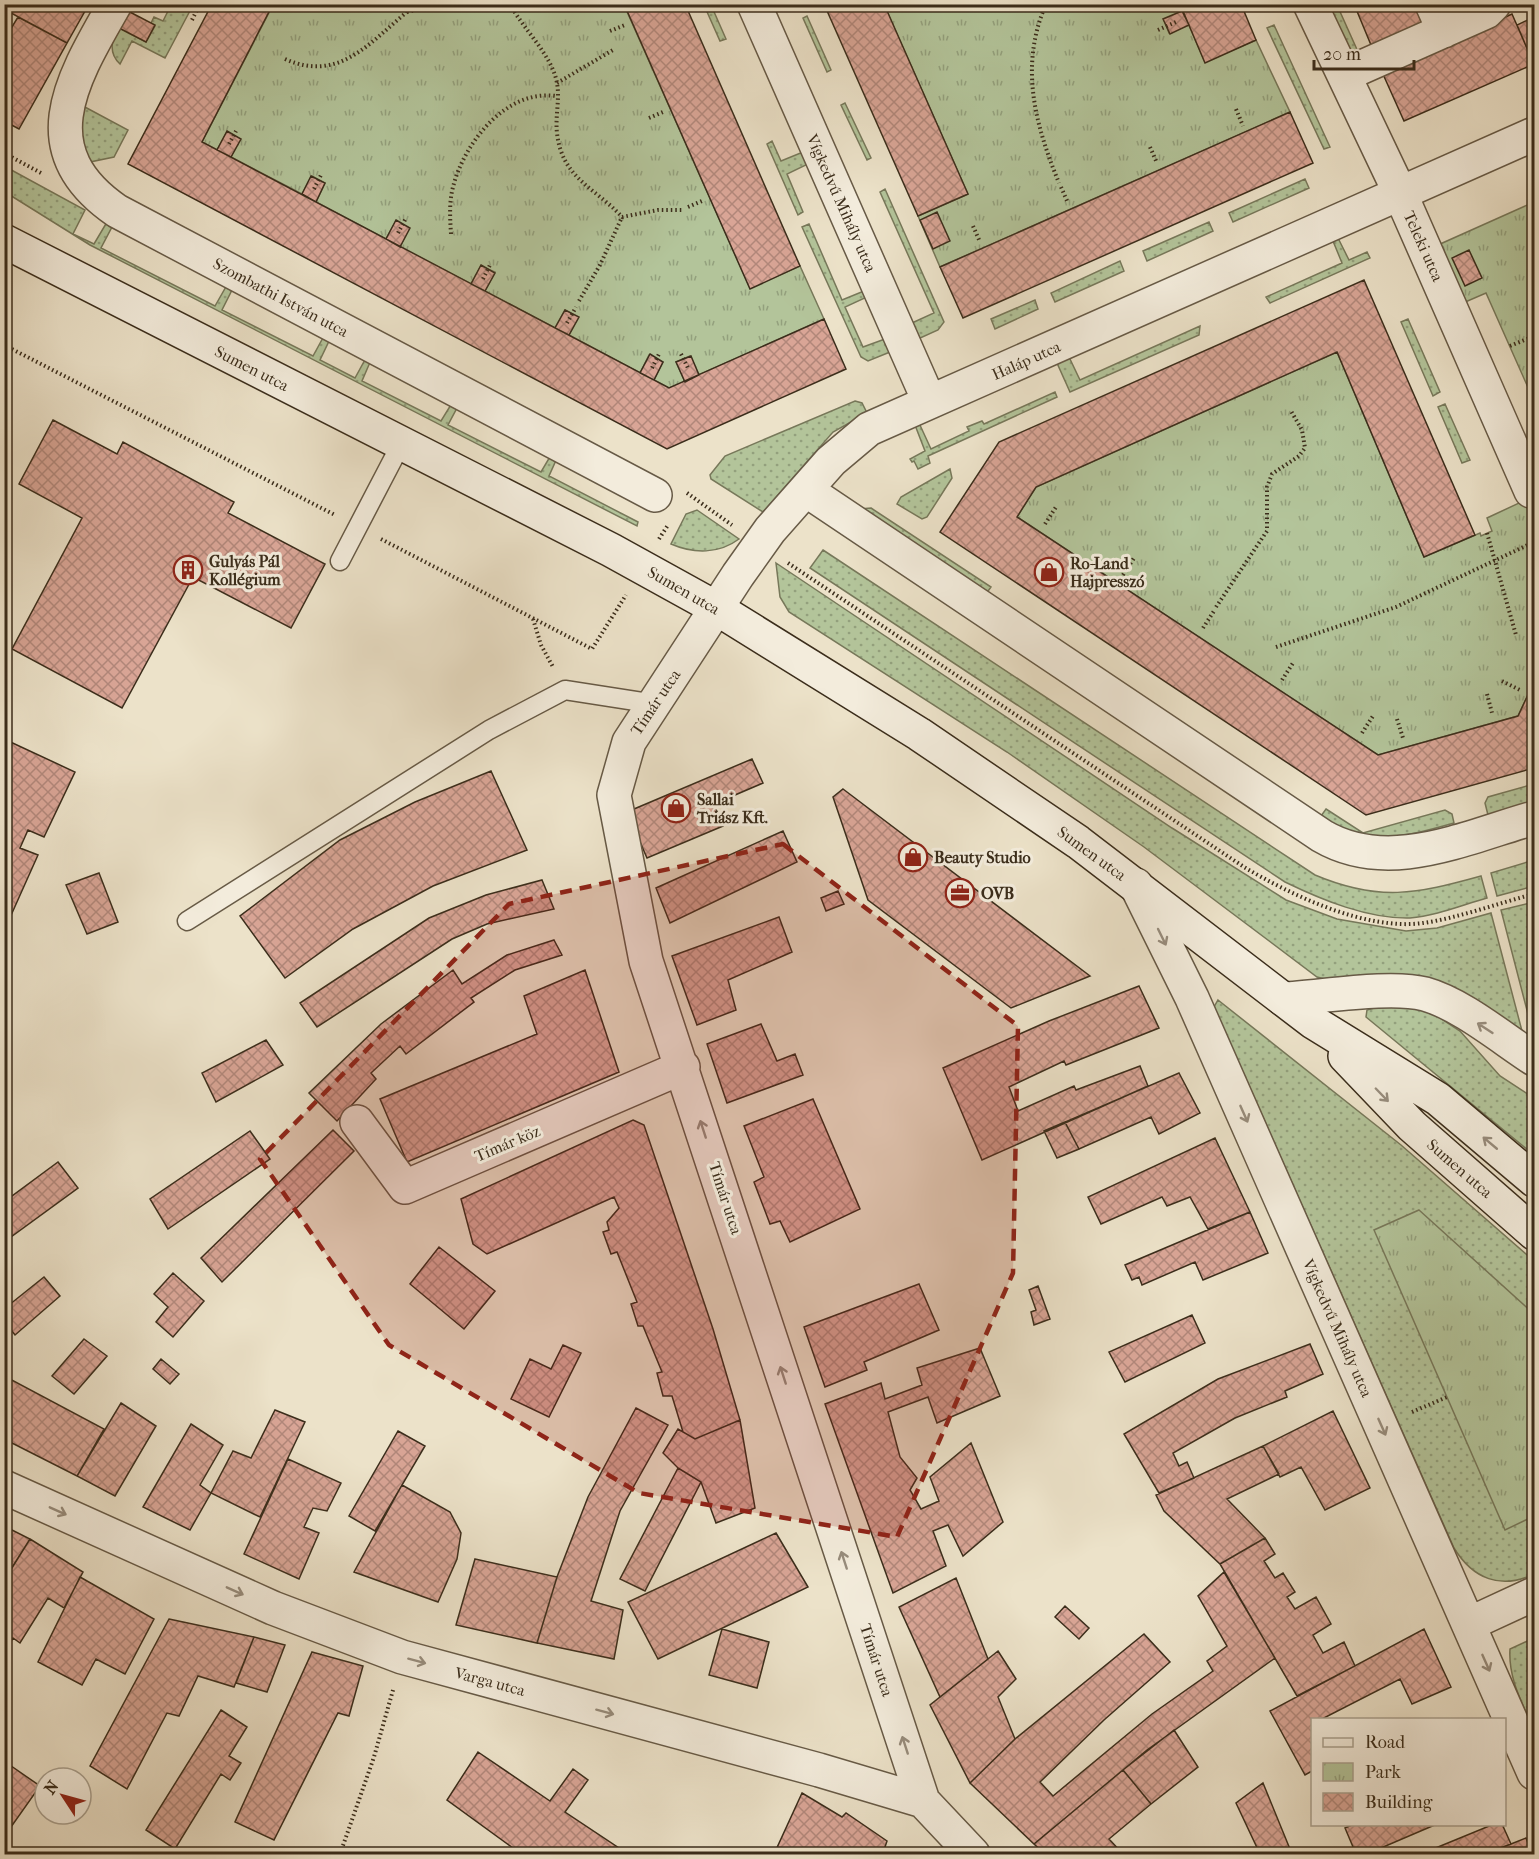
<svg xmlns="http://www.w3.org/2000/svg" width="1539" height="1859" viewBox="0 0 1539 1859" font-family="'IM FELL French Canon',serif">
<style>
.grass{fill:url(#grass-dots);stroke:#77785a;stroke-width:1.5}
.park{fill:url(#park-tufts);stroke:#77785a;stroke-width:1.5}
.building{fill:url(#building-cross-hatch);stroke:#3b2d1b;stroke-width:1.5}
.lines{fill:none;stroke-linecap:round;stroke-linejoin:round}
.lane-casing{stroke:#675a46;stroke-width:21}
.street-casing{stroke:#675a46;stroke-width:36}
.secondary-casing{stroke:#3b2d1b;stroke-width:36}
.path{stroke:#3b2d1b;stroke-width:4;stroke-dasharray:1.5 3;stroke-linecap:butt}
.lane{stroke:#f3ecdc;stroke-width:18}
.street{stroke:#f3ecdc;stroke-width:33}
.secondary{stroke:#f3ecdc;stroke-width:33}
.oneway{stroke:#978c7c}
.marked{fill:#8f2418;fill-opacity:0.2;stroke:#8f2418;stroke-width:4.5;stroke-dasharray:12 8;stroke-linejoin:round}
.labels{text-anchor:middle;stroke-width:6;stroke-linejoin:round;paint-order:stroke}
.street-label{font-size:16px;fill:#3b2d1b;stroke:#f3ecdc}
.poi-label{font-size:16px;font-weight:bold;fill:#3b2d1b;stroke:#f3ecdc;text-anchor:start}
</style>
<defs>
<pattern id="grass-dots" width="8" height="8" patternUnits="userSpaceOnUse" patternTransform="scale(1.5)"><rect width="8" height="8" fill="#b3c49a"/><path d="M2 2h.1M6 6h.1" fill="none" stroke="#93a07d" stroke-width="1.8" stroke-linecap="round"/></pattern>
<pattern id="park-tufts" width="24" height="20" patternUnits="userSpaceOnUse" patternTransform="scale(1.5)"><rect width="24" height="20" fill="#b3c49a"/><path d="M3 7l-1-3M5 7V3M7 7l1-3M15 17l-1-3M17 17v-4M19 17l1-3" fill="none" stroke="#93a07d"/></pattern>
<pattern id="building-cross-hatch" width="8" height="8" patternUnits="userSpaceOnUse" patternTransform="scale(1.5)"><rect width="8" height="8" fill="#d9a596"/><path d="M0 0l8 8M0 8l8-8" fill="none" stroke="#b1877a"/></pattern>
</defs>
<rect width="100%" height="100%" fill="#ece2c9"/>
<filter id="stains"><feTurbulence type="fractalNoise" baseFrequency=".00333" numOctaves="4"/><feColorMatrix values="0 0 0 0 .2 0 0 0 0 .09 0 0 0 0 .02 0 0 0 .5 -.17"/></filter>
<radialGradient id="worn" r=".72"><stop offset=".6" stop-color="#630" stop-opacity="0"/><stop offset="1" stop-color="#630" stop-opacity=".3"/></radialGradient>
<!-- grass -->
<path class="grass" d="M171,5L192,7L165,58L132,41L120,64C108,53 112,40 117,27L146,42L155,26L151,23L154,17L163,21Z
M704,5H711L726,39L720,41Z
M1325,5H1337L1359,54L1350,50Z
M807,16L831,70L827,72L803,18Z
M1274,25L1330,147L1324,149L1267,28Z
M845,103L871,158L867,160L841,105Z
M83,106L128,130L114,157L85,163L79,134Z
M772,141L781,161L803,152L808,164L787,174L803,212L798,215L767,144Z
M4,166L85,210L73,234L94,244L107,222L113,225L101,248L215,306L227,285L233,288L222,310L313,356L324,336L330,339L320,360L355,378L366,358L371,360L362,381L441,421L452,403L458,406L448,425L541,472L551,455L557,458L549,476L638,522L637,526L90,245L5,192Z
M1305,179L1309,188L1233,222L1229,213Z
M885,189L944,322L938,330L918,339L912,323L934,313L880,192Z
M1209,222L1213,231L1147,261L1143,251Z
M809,224L842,300L864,291L867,297L845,307L863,347L885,339L890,352L868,361L861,357L802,227Z
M1338,238L1349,260L1367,252L1370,258L1270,303L1266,297L1342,263L1333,241Z
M1120,261L1124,271L1055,302L1051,293Z
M1035,300L1038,309L995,329L991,319Z
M1408,319L1440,392L1433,396L1401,322Z
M1200,326L1199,335L1070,392L1057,363L1069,357L1080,380Z
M1055,392L1057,397L928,456L930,463L918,469L914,461L912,462L910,459L925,451L915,425L919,423L931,449L969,431L967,427L982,421L984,424Z
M855,401L862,403L867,413L833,432L763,512L711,479L710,475L725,456Z
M1445,404L1470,460L1462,463L1438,407Z
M950,469L952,478L927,517L922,519L897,504L901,497Z
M871,508L991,587L986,594L858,509Z
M697,510L739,539C719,554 694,554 671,544L686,514Z
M823,550L1315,875C1379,902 1416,894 1481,876L1487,898C1462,905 1436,916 1410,918C1368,919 1322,900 1285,882L810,568Z
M776,563L1172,828L1286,900L1337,919L1406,931L1437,928L1491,913L1522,1031L1317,977L1144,847L1007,752L789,612L780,597Z
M1534,784V802L1488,815L1485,803L1488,797Z
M1326,809L1363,833L1445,810L1452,814L1454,823C1405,837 1367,847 1321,816Z
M1534,860V886L1497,896L1491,873Z
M1534,902V1027L1530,1022L1501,910Z
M1218,1000L1401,1145L1534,1261V1574C1501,1590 1473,1579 1454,1548L1214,1007Z
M1408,1006L1434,1014L1460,1031L1500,1076L1534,1098V1155L1366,1017L1367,1010L1378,1007Z
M1534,1638V1731C1523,1704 1508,1679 1510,1649Z"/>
<!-- park -->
<path class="park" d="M273,5H624L750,288L800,266L824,319L699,375L690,356L676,362L685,382L669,388L654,380L663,362L649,355L640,373L569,335L578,317L565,310L555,328L485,291L495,272L481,266L471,284L400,247L409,228L396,221L386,239L316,202L325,183L312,176L302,194L231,157L240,139L227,132L217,150L202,142Z
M884,5H1180L1182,11L1164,20L1169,33L1189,25L1205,62L1256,40L1290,112L940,267L918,216L968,194Z
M1534,202V401L1486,293L1463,303L1438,245Z
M1337,352L1424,557L1480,533L1481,536L1492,531L1487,518L1534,496V682L1518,716L1378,755L1017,517L1036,487Z
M1419,1210L1534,1314V1516L1505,1530L1374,1230Z"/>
<!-- building -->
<path class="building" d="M13,4H89L67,43L9,12Z
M212,4H273L202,142L669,388L824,319L846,369L667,449L128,164Z
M624,4H685L800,266L750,289Z
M824,4H884L968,194L918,216Z
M1180,4H1241L1256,40L1205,63Z
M1354,4H1414L1422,23L1371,45Z
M1528,4H1534V19L1532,15Z
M126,10L155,25L146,42L117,27Z
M1182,11L1189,25L1170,34L1163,19Z
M1512,14L1534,64L1404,121L1382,72Z
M18,17L67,43L19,129L4,121V40Z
M1534,17V51L1529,53L1517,25Z
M1290,112L1313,163L963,318L940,267Z
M227,131L241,139L231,157L217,150Z
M311,176L325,183L316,202L302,194Z
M937,212L950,241L933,249L920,220Z
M396,220L410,228L400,247L386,239Z
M1469,250L1482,278L1465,286L1452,258Z
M481,265L495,273L485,291L471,284Z
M1364,280L1475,535L1424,557L1337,352L1036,487L1017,517L1378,755L1518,716L1534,682V768L1366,815L940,532L999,442Z
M565,310L579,317L569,335L555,328Z
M650,354L663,362L654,380L640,373Z
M691,356L699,375L685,382L676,362Z
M53,420L117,454L123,442L234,502L228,513L325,564L291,628L193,577L122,708L12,649L82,518L19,484Z
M4,739L75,772L44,837L28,830L20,848L38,855L4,931Z
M752,759L763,783L714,804L723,826L647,858L627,812Z
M491,771L527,850L433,886L353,929L285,978L240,916L340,840L415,802Z
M843,789L1090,976L1011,1008L868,900L833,797Z
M783,831L797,862L670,923L656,888Z
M99,873L118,922L87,934L66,885Z
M542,880L554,909L487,924L452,939L317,1027L300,1003L429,918L486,895Z
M838,891L844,904L826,911L821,898Z
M779,917L792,952L728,980L736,1010L697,1025L672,956Z
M554,940L562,955L515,970L471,998L474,1002L406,1054L400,1046L371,1073L376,1079L337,1121L309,1093L381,1024L453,970L462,984L507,955Z
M585,970L619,1072L407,1162L380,1099L537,1034L524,996Z
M1139,986L1159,1028L1066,1065L1064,1061L1009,1087L1018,1111L1074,1086L1076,1090L1140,1066L1148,1086L982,1160L943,1068L1049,1021Z
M761,1024L777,1061L795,1054L803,1075L727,1103L707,1044Z
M266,1040L283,1065L216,1102L202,1073Z
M1179,1073L1200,1113L1159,1134L1151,1117L1079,1149L1065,1122Z
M813,1099L860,1209L790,1242L780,1221L770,1224L754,1182L764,1177L744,1126Z
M633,1120L644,1125L713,1329L740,1420L695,1439L683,1432L672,1396H663L657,1373L662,1372L643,1326H638L631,1304L637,1302L617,1252L611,1254L603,1232L609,1230L607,1222L619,1208L614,1197L487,1254L473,1244L461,1199Z
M1065,1122L1079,1149L1057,1158L1044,1131Z
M333,1130L354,1151L222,1282L201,1258Z
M250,1131L270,1159L168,1229L150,1199Z
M1215,1138L1250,1212L1208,1229L1190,1197L1167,1206L1162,1197L1101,1224L1088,1197Z
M58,1162L78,1188L4,1242V1202Z
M1250,1212L1268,1253L1203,1280L1195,1262L1142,1285L1139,1277L1132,1280L1125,1265Z
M439,1247L495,1291L464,1329L410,1284Z
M173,1273L204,1301L173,1337L156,1322L168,1307L154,1294Z
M44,1277L60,1296L15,1335L4,1321V1309Z
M919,1284L939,1330L864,1362L867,1370L825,1387L804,1327Z
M1038,1286L1050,1319L1034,1325L1031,1312L1036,1310L1029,1290Z
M1192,1315L1205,1343L1125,1382L1109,1352Z
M84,1339L107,1356L74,1394L52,1376Z
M1310,1344L1323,1374L1285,1391L1287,1397L1235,1418L1173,1453L1179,1466L1187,1462L1194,1478L1159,1493L1124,1434L1218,1379Z
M563,1345L581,1353L549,1417L511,1399L530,1359L551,1369Z
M980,1348L1000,1396L937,1423L928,1397L888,1412L900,1457L917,1478L910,1490L921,1509L939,1501L930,1477L971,1443L1003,1522L963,1556L948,1525L933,1531L946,1566L893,1593L825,1404L881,1383L885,1399L922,1385L917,1368Z
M161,1359L179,1374L170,1384L153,1369Z
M4,1370L9,1372L6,1377L104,1429L77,1476L4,1439Z
M121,1403L156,1426L115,1496L77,1476Z
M636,1408L668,1425L620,1511L591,1601L623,1610L614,1659L537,1643L557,1577L588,1497Z
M275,1410L305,1422L260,1517L211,1493L233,1451L251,1458Z
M1333,1411L1370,1488L1325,1510L1301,1467L1280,1477L1263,1446Z
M740,1420L755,1508L716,1523L701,1482L678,1468L663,1453L678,1429L695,1439Z
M191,1424L223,1445L200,1485L211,1493L190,1530L143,1507Z
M398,1431L425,1446L375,1531L349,1516Z
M1263,1446L1279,1474L1227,1499L1265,1538L1220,1564L1164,1511L1156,1495Z
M288,1459L341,1483L327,1511L313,1508L304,1527L319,1533L299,1579L244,1554Z
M678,1468L701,1482L645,1591L620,1579Z
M402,1485L450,1512L461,1533L457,1559L438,1602L354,1572Z
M4,1526L30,1539L7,1576L4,1574Z
M776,1533L808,1587L658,1659L628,1602Z
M1265,1538L1275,1554L1264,1561L1275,1578L1283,1573L1295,1592L1287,1597L1295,1609L1316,1597L1331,1624L1313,1635L1323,1653L1344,1642L1355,1666L1297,1696L1220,1564Z
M30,1539L83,1572L64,1608L48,1598L20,1643L13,1638L4,1652V1580Z
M475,1559L557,1577L537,1643L456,1625Z
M1224,1572L1275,1658L1147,1750L1034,1844L970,1783L1015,1739L1144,1634L1170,1662L1104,1720L1040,1782L1053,1796L1152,1714L1213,1671L1207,1661L1227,1646L1198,1596Z
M80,1577L154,1619L125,1674L96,1659L82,1685L38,1662Z
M956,1578L988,1659L940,1697L899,1607Z
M1065,1606L1089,1628L1079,1639L1055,1617Z
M169,1619L254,1637L234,1687L198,1676L179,1716L167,1713L127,1789L90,1766Z
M722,1629L769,1642L757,1688L709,1675Z
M1424,1629L1451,1687L1412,1704L1400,1679L1320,1720H1312V1771L1305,1775L1270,1711Z
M254,1637L285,1645L267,1692L236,1683Z
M998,1651L1016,1679L998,1697L1015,1739L970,1783L930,1705Z
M312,1652L363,1666L349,1716L338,1713L274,1840L235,1822Z
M221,1710L247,1727L229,1756L241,1763L230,1780L221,1774L175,1849L146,1830Z
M1174,1730L1198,1767L1151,1804L1123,1770Z
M478,1752L550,1801L573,1769L588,1780L565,1812L628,1854H514L517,1851L447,1800Z
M4,1761L40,1786L4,1837Z
M1123,1770L1151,1804L1109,1839L1123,1854H1045L1034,1844Z
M1263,1783L1292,1854H1260L1236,1803Z
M802,1793L842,1817L846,1813L887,1841L885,1847L896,1854H779L775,1852Z
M1354,1824H1437L1367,1854H1356L1345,1828Z
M1494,1824H1502L1511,1844L1484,1854H1421Z
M1526,1838L1532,1854H1484L1511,1844Z
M412,1848L421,1854H408Z"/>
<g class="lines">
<!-- lane casing -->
<g class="lane-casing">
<path id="lane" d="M340,561L401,444
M187,921L489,730L565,690L655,704"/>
</g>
<!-- street casing -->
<g class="street-casing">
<path id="street" d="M115,4C72,79 28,150 117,211L655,495
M754,4L929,401
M1310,4L1400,193L1531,491
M1432,4L1444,31
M1344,75L1486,12L1494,4
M806,490L1322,836C1389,875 1466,837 1534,818
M1136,885L1192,998L1534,1773
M1283,999C1322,997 1390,985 1425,994C1461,1004 1503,1039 1534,1059
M357,1122L405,1187L683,1067
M4,1487L273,1608L402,1657L819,1770L923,1801L973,1854
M1469,1624L1534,1594
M923,1801L646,961L614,795L629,742L738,575L770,530L831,461L869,429L1534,134"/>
</g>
<!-- secondary casing -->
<g class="secondary-casing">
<path id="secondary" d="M4,241L611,550L716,608L919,734L1078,842L1313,1022L1438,1099L1534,1180
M1345,1056L1412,1126L1534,1233"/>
</g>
<!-- path -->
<path class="path" d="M510,4C523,29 552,55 557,83C560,99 555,117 557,133C562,179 596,188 622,217L658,210H684
M1046,4C1019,66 1035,124 1059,183
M923,9L946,4
M407,12L440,4
M192,20L197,10
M1158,30L1176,22
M610,31L625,25
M285,59C339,83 369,43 407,12L404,4
M557,83L613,50
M1236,109L1243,126
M649,118L663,112
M229,144L236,131
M1150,147L1157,163
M4,153L41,173
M1061,187L1068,203
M314,189L321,175
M688,207L702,201
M973,226L980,242
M398,233L406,218
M451,234C450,218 449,202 453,187C464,143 506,89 556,96
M483,279L491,263
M579,301L600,265L622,217
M567,323L576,307
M4,345L335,515
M1510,346L1534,336
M681,354L688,368
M652,368L660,352
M687,493L732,525
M1045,524L1056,507
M1487,533L1516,635
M381,539L592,649L626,595
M659,539L668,525
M788,563L1244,867C1291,895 1366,931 1423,923C1458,918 1499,903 1534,894
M1123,575L1134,558
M1216,607L1267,531V487L1272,474L1299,456L1305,448L1302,430L1291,411
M533,619L541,645L553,667
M1203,628L1214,611
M1276,647L1396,607L1534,542
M1282,680L1293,663
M1502,681L1520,690
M1487,694L1492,713
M1397,719L1403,738
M1362,733L1373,716
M1412,1412L1447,1397
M340,1854L374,1757L393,1690"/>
<!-- lane -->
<use href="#lane" class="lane"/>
<!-- street -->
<use href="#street" class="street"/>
<!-- secondary -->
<use href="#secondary" class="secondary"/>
</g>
<!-- one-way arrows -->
<defs><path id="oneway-shaft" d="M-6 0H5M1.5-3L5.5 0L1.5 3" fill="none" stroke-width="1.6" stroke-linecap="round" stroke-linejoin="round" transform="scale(1.5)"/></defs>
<g class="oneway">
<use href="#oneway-shaft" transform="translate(1162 937) rotate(64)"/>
<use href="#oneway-shaft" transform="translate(1485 1028) rotate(-147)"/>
<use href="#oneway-shaft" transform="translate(1382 1095) rotate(46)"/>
<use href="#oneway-shaft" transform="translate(1244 1114) rotate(66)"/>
<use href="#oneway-shaft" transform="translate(703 1129) rotate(-108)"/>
<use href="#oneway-shaft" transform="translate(1490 1143) rotate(-140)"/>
<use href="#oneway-shaft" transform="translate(783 1375) rotate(-108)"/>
<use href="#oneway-shaft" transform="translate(1382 1427) rotate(66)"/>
<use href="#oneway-shaft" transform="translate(58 1511) rotate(24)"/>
<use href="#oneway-shaft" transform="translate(844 1560) rotate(-108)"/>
<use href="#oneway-shaft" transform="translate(235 1591) rotate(24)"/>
<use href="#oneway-shaft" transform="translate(417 1661) rotate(15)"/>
<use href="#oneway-shaft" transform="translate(1486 1663) rotate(66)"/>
<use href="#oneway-shaft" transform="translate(605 1712) rotate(15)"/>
<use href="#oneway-shaft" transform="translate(905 1745) rotate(-108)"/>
</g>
<!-- marked area -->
<path class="marked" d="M783,844L1018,1026L1013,1273L897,1537L639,1493L389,1345L260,1159L509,904Z"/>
<!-- icons -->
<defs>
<g id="building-ring" transform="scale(1.5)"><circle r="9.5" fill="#f3ecdc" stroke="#8f2418" stroke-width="1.5"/><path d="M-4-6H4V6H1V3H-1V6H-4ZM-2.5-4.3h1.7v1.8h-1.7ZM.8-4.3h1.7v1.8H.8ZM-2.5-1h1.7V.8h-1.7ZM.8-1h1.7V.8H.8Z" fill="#8f2418"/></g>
<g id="shop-ring" transform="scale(1.5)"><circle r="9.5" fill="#f3ecdc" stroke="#8f2418" stroke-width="1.5"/><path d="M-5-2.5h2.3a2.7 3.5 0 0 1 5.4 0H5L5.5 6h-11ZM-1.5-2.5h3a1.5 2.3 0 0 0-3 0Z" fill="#8f2418"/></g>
<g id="office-ring" transform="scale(1.5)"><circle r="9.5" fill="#f3ecdc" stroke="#8f2418" stroke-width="1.5"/><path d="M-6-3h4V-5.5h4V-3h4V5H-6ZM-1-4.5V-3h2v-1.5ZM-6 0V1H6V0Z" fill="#8f2418"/></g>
</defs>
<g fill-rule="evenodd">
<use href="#building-ring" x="188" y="570"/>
<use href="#shop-ring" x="1049" y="572"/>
<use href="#shop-ring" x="676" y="808"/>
<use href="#shop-ring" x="913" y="857"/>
<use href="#office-ring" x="960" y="893"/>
</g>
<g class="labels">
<!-- street labels -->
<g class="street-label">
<text transform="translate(842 203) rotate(66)" y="6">Vígkedvű Mihály utca</text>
<text transform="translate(1424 246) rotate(66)" y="6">Teleki utca</text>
<text transform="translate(281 297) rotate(28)" y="6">Szombathi István utca</text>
<text transform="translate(1026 360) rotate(-24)" y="6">Haláp utca</text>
<text transform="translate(252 368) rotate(27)" y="6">Sumen utca</text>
<text transform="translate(684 590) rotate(30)" y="6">Sumen utca</text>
<text transform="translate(655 702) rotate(-56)" y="6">Tímár utca</text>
<text transform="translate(1092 853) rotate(36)" y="6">Sumen utca</text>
<text transform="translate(507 1143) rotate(-23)" y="6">Tímár köz</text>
<text transform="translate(1460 1168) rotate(41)" y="6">Sumen utca</text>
<text transform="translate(726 1198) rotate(72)" y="6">Tímár utca</text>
<text transform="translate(1338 1328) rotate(66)" y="6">Vígkedvű Mihály utca</text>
<text transform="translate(877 1660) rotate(72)" y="6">Tímár utca</text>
<text transform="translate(490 1681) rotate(15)" y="6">Varga utca</text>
</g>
<!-- poi labels -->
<g class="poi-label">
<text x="209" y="567">Gulyás Pál<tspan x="209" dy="18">Kollégium</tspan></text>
<text x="1070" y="569">Ro-Land<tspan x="1070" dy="18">Hajpresszó</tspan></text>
<text x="697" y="805">Sallai<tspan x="697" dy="18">Triász Kft.</tspan></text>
<text x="934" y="863">Beauty Studio</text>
<text x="981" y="899">OVB</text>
</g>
</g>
<!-- margin -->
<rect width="1539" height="1859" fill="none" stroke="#ece2c9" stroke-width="24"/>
<rect x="6" y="6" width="1527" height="1847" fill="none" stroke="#3b2d1b" stroke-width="3"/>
<rect x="12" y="12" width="1515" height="1835" fill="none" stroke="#3b2d1b" stroke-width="1.5"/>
<!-- legend -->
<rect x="1311" y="1718" width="195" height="108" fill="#f3ecdc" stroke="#a9a08f" stroke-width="1.5"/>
<rect x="1323" y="1738" width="30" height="9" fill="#f3ecdc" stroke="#a9a08f" stroke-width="1.5"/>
<text x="1365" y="1748" font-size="18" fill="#3b2d1b">Road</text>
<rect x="1323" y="1763" width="30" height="18" fill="url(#park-tufts)" stroke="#a9a08f" stroke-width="1.5"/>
<text x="1365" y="1778" font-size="18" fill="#3b2d1b">Park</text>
<rect x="1323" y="1793" width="30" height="18" fill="url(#building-cross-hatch)" stroke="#a9a08f" stroke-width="1.5"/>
<text x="1365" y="1808" font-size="18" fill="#3b2d1b">Building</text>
<!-- north arrow -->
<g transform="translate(63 1796) rotate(306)"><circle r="28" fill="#f3ecdc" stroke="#a9a08f" stroke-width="1.5"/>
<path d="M0-4.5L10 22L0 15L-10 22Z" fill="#8f2418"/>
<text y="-9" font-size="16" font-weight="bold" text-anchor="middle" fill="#3b2d1b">N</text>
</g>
<!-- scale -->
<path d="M1314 60v9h100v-9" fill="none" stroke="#3b2d1b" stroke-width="3"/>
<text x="1323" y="60" font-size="18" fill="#3b2d1b" stroke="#f3ecdc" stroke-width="4.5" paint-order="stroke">20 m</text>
<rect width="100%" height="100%" filter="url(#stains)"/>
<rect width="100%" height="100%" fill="url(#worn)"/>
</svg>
